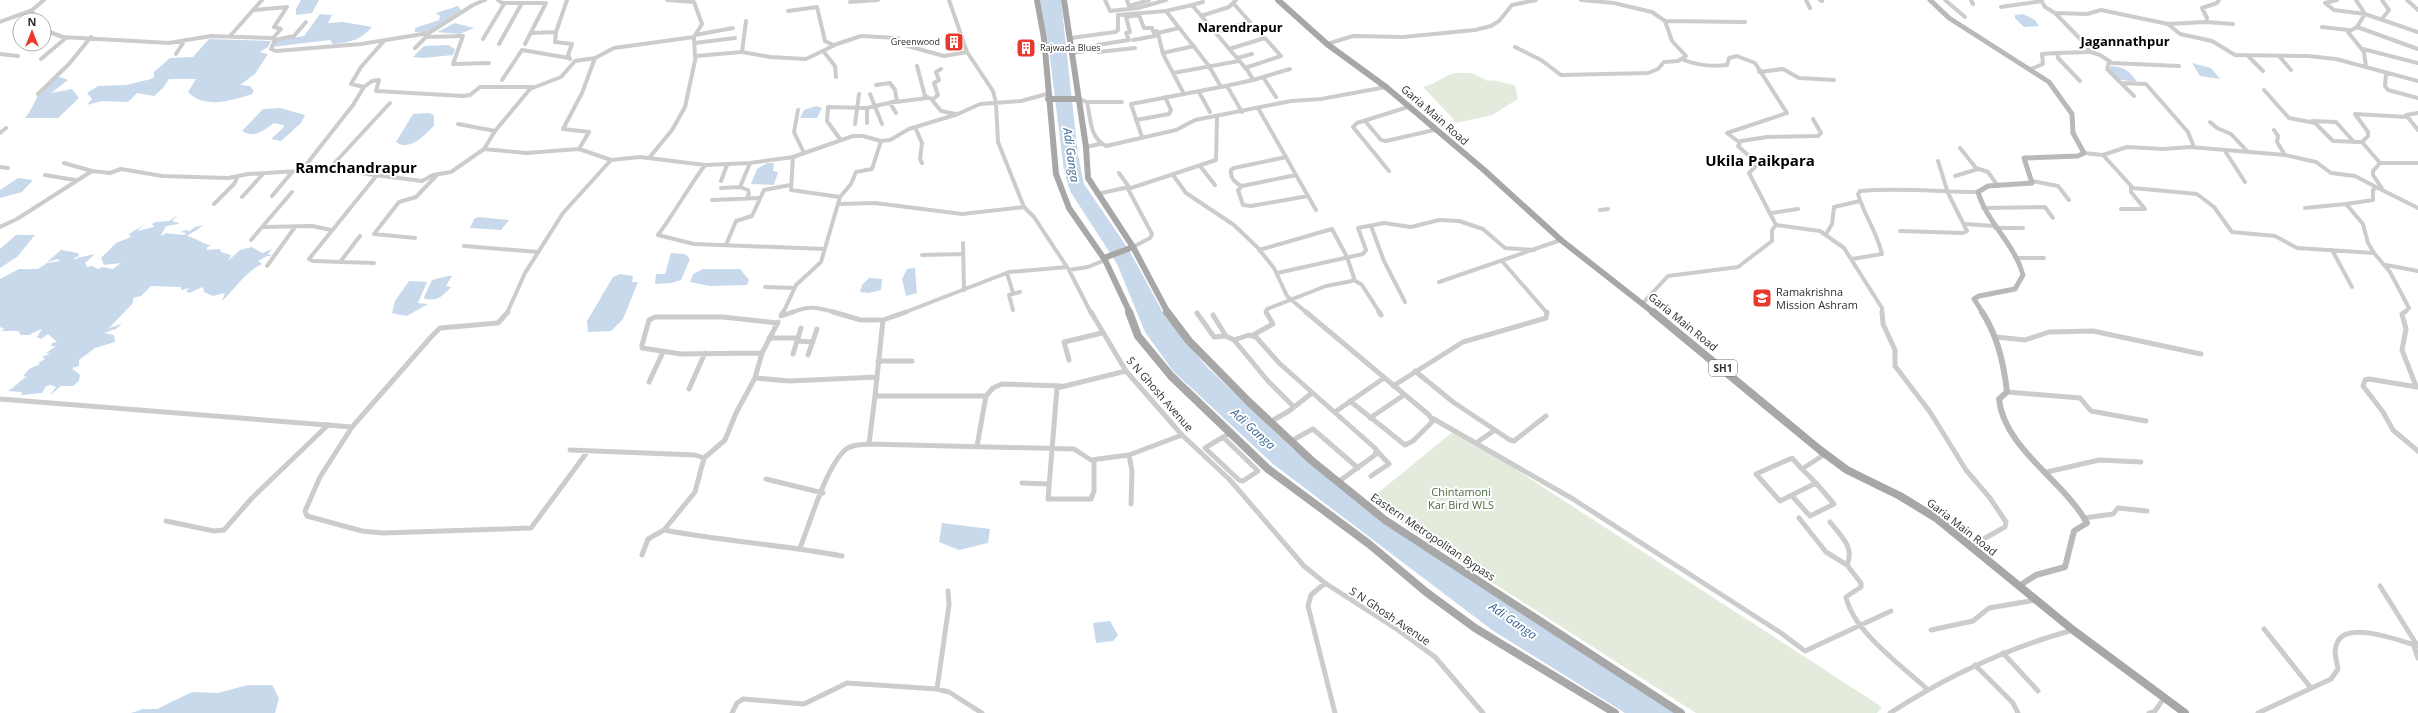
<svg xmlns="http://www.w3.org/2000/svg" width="2418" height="713" viewBox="0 0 2418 713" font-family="'Open Sans',sans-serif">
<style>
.green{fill:#e3ecdc}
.water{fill:#c8d9ec}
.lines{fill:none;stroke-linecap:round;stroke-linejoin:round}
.street-far1{stroke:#ccc;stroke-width:4}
.street{stroke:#ccc;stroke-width:5}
.secondary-far1{stroke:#b9b9b9;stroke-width:5}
.secondary{stroke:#b9b9b9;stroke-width:6}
.primary-far1{stroke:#a7a7a7;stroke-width:6}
.primary{stroke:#a7a7a7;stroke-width:8}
.labels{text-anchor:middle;stroke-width:4;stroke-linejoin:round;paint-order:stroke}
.far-poi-label{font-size:9px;fill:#2f2f2f;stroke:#fff;text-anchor:end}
.shield{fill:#fff;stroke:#6d6d6d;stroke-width:1}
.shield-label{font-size:10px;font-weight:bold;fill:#2f2f2f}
.street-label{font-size:11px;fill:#2f2f2f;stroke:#fff}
.poi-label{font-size:11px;fill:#2f2f2f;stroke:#fff;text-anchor:start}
.park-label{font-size:11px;fill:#4b6b3b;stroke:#fff}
.water-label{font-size:12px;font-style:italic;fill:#3b6592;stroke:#fff}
.far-district-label{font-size:13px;font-weight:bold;fill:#000;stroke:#fff}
.district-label{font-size:15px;font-weight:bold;fill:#000;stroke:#fff}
</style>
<rect width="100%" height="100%" fill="#fff"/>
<!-- green -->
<path class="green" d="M1471,73L1488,81C1497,79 1506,84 1515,85L1518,99L1492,115L1457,123L1423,87C1432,85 1440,79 1449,75C1455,72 1465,73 1471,73Z
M1455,430L1882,707L1877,713H1696L1406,527L1373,497Z"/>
<!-- water -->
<path class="water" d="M301,0H319L312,13L296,15V9Z
M1040,0H1061L1078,155L1084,184L1129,250L1166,318L1207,367L1293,449L1388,526L1678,713H1625L1492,630L1273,464L1173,371L1145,332L1117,264L1070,191L1064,171L1048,42Z
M458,6L461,10C448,20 432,35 415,32V28L439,20L440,16L436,13Z
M320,14L332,15L328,23L343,22L372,27C362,39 350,43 333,44L330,40L272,47L276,40L304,36Z
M2023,14L2035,20L2039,26L2024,27L2015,18V15Z
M455,23L474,28L460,34L437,32Z
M209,39L271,41L268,47L260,52L268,54L255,74L240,85L250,86L254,91L252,94C231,101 204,109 188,92L196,79H169L163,88L154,96L137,93L128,102L102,101L87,105L92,99L87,93L98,86L126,85L151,79L154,77V72L170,58L193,57Z
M448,45L455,49L453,55L423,58L413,57L424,46Z
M2192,63L2211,68L2220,79L2200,76Z
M2111,66C2124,67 2130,71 2137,82L2116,79L2108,69Z
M60,77L68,80L51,93L72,89L79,98L58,118H25C36,105 41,79 60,77Z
M816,106L822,108L817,118H800L804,110Z
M280,108L305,115L301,123L281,141L271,139L284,127L283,125L274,123C264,130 255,139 242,131L263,109Z
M429,113L434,115V126C424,135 410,152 396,142L413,114Z
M767,163H774L773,171L778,172L774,185L751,184L757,169Z
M18,178L33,180L22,192L0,198V190Z
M178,215L172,221L179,223L178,224L161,227L166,226L161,235H165L164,233L184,235L186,233L181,232L188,229L187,231H190L195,227L204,225L187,236C197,238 203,245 212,245L207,247V250L220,249L221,252L231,255L228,261L240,250L252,247L262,253L272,249L268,254L272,256H267L258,261L262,264C244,273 236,288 222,301L225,293L213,296L204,292L203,287L189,293L186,291L190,288L181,290V287L151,286L141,296L133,298V303L109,328L122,324L116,329L104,333L114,335L115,342L95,348L79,360V366L72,368L80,375L79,381L73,386H61L49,396L56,387L51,385L46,386L42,393L21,395L22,392L8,391C16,387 19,380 27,377L23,376L29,369L40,364L38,363L45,359L42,357L50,354L46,353L56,346H51L52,343L57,342L48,334L41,339L37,337L42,329L30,334L32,335H21L18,331H1L5,329L0,327V279L19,269H38L47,263L60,261L58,259L47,262L61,250L78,253L79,256L74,258L76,260L77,258L95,254L85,263L87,267L92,266L98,269L102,267L113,269L121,263L104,265L101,258L116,243L131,237L129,234L145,224L137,231L154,227L152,224L155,222L169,221Z
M478,217L509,220L501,230L470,228L474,219Z
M16,235H35L17,257L0,268V249Z
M671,253L685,254L690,259L681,280L671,283L655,284L656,274H665Z
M915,268L917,293L906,296L902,279L907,269Z
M703,269H740L749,280L747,285L710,286L690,282L693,274Z
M620,274L633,276L632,282H638L623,319L611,331L588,332L587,321L613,277Z
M448,276H452L446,286L451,287C442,297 438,301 425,299L424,297L432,280Z
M869,278L882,279L881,290L869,293L860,292L862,285Z
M409,281L427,282L418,303L428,304L407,316L392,313L395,301Z
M942,523L990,529L988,543L959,550L939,542Z
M1110,621L1118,635L1113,641L1096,643L1093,623Z
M248,685H272L279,698L275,713H131L143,709H157L192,692L218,693Z"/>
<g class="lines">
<!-- street-far1 -->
<path class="street-far1" d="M667,0L694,2L702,24L694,37L695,57
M949,0L967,52L993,91L996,103L998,142L1024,207L1034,217L1069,270L1091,313
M1105,0L1110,11L1138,8L1166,0
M1127,0L1129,6L1149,0
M1806,0L1810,8
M1820,0L1822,1
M1945,0L1965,17
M1971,0L1973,4
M2041,0L2045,7L2055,13L2087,14L2101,10L2168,24L2180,34L2212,41L2235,55L2308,56L2336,59L2418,81
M2337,0L2325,3L2334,10L2365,14L2418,32
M2356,0L2365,14L2357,27L2348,32L2364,52L2366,67
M2382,0L2389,10L2382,19
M2407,0L2418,10
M850,2L878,0
M504,3H546L525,44
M1192,5L1248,71L1253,80L1221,87L1209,66L1166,11Z
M1192,5L1203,2
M2001,7L2042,1
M254,10L287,7L274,27L281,29L273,38
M788,11L817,7L825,41L833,45
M2055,13L2088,47V52L2057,53L2058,58L2080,81
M1201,16L1229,7L1236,0
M35,20L32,10L44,0
M1665,21L1745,22
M0,22L32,10
M2206,22L2233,24
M2168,24L2206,22L2207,18L2202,8L2217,3L2219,0
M2322,27L2348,30
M2357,27L2418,49
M44,30L63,37L169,43L211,36L271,38L275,40L271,49L276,51L361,44L429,33L473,5L485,0
M1157,31L1158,33L1179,28
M556,32L555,42L572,44L568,55L570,59
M1216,32L1250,22L1233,3
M532,33L556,32L567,0
M1158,33L1163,54L1184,94
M695,35L733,28
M230,36L262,0
M426,37L463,36L453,64L489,63
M1071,38L1115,32L1118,30V15L1166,11
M483,39L504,4L498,0
M275,40L294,36L306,22
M384,41L361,67L351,84L364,87L372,81L379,80L376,91L463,96L470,95L480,87H532
M695,43L735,38
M499,44L522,3
M1327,44L1353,36L1403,37L1475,30L1491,26L1499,21L1512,5L1536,0
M1515,47L1541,60L1561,75L1648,73L1658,69L1664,62L1678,61L1686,56L1672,41L1665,21L1652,12L1614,3L1581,0
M415,48L427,36
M1096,49L1098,52L1135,48
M1229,49L1265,38L1281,56L1245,68
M2363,49L2418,63
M2088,51L2100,55L2112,63L2179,66
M742,52L746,21
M824,52L835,66L836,77
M1073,53L1096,49L1097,45L1129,40L1126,33L1130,32L1126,17L1139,15L1144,28H1152L1155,36L1133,40
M1163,53L1194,46
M0,54L18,56
M176,54L185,40
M2248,56L2263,71
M2279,56L2291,70
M1237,58L1252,54
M41,59L67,37
M1681,59C1696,65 1711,67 1727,65L1729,58L1737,56L1755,63L1787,113L1727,133L1739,142
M2109,62L2107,69L2134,96
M917,66L925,96L932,99
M941,69L936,72L939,80L934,83L938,95L932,100L941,111L956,114
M2031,69L2043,64L2042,54L2057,53
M1759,72L1783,69L1799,78L1834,80
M1173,73L1239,61
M2386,73L2385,86L2388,90L2418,98
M1263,77L1276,97
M502,80L522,50L569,58
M1253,80L1290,69
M2121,83L2146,84L2188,132L2194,147
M1227,86L1242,112
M2264,90L2289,118L2315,123L2333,141L2362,142L2368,136V132L2355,114L2407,117
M1199,92L1210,112
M38,94L69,64L91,37
M870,94L882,124
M1078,99L1087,102C1091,119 1089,137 1106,146L1176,130L1195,120L1291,101L1321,99L1386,87
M896,102L927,98
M1087,102H1122
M890,103L896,113
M867,108V123
M1258,108L1286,157
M798,110L794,132L804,153
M2418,113L2406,115L2418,130
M1813,119L1821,133L1818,136L1767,137L1741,141L1738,146L1758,164L1749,173L1776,225L1820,231L1844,248L1882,308V313
M1136,120L1169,114L1171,110L1165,97
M1365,121L1381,140L1386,141L1434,130
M2312,121L2336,122L2354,142
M2210,122L2217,128L2231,134L2248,152
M458,124L495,131
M855,124L859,94
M915,127L922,143L920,159L922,163
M2274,130L2278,136L2277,142L2285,155
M0,133L6,128
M1142,137L1131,104L1221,87
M840,139L827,121L828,107L867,108L897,101L895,90L890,83L876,85
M2362,142L2380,163
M1086,147L1100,144
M1960,148L1976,168L1988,172L1998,186
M579,149L589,132L563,129L582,93L595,58
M2225,151L2245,182
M2084,153L2103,155L2133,188L2197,194L2214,207L2232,232L2275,236L2297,248L2374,253L2368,243L2363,224L2346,204L2373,200V190L2376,187L2418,208
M2103,155L2127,147L2163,149L2190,147L2285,155L2316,162L2331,173L2355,176L2376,187
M793,157L791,190L840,197L851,184L856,172L872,169L881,141
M1286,157L1296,175L1242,186C1235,183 1230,178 1231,170L1234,168Z
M649,158L672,130L685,107L696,56L742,52L770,57L806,59L837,44L861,36L898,38L904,45L944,56L967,52
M611,160L579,149L526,153L484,149L495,131L530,89L561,77L575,61L595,58L614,48L694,37
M64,163L92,171
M705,165C688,188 675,212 658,235L694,244L825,249
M1758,165L1805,163
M1200,166L1215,185
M0,167L8,168
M329,169L390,103
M302,170L353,105L364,87
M1389,171L1353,127L1357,123L1408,107
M45,175L75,180
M1173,175L1186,193L1234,225L1257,247L1274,268L1287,296L1307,313
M1296,175L1316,210
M1955,176L1978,169
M721,181L727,165
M2032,181L2058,186L2069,200
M1242,186L1238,190L1243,205L1251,206L1308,196
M721,188L740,187
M2383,190L2373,175V171L2380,163H2418
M1097,194L1129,187L1119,173
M272,196L293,171
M242,197L263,174
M746,199L749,194L748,190L740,187L750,163
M712,200L759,198
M214,204L234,184L238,176
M838,204L875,203L962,214L1024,207
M1983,208L2045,207L2053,218
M2305,208L2346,204
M2121,209H2145L2131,192V187
M1600,210L1608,209
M1771,213L1798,209
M1965,224L1994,226
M1371,226L1384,261L1405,302
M0,227L17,219L92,171L110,173L121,169L162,176L228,178L248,174L329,169L422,181L433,175L451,172L484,149
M264,227L312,226L331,230
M1995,228H2023
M1900,231L1963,233L1967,231L1948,193L1938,161
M1826,234L1832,224L1834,207L1860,201
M415,238L374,234L399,202L416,197L436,176
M251,240L292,192
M963,243L964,290
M726,245L736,221L752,216L764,190L790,185
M464,246L538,252
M1133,247L1150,238L1152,234L1128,189L1216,160L1217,117
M1259,250L1332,229L1347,257L1354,278L1352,281L1326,286L1267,309L1266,313
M2332,250L2352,287
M2374,253L2390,272L2409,308L2404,313
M922,255L963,254
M2016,258H2044
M1852,259L1882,254C1877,232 1864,215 1858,194L1860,191C1899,187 1938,192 1978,192
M1502,261L1547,313
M340,262L360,236
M374,263L313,261L309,259L377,175
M2386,265L2418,271
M267,266L295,227
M1069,270L1088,267L1105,260
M1007,273L1013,293
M1277,273L1363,254L1366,250L1358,228L1384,223L1411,227L1439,220L1459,221L1483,229L1505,248L1534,250
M1354,280L1362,285L1380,313
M1439,282L1561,240
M765,287L794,288
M1643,303L1668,276L1738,267L1772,241V230L1776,225
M1013,310L1009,295L1020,292
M507,313L525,273L563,213L611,160L640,157L705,165L750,163L793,157L853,136H863L881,141L890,140L909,129L958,114L980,104L1021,101L1047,94
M783,313L796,285L821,262L840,197
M790,313C810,305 817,307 837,313
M903,313L1009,272L1067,267"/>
<!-- street -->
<path class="street" d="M508,312L498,323L440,328L431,337L352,427L320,477L305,511L307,516L362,531L383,533L531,528L588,451
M783,312L781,316L793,312
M833,312L861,320H883
M906,312L883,320L875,396H986L993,388L1002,384L1061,386
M1091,312L1126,371L1182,435L1230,480L1304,566L1325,583L1398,630L1435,657L1483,713
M1306,312L1429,415L1433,421L1413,441L1405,445L1350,401
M1379,312L1381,315
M1882,312L1883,324L1895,350V366L1930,412L1966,470L1990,498L2006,522L2005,527L1971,546
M2405,312L2402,314L2406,329L2402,350L2416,386
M1197,313L1214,337L1226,336L1234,340L1249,335L1256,337L1279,363L1376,449L1375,455L1338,482
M1213,315L1226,336
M1253,335L1273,324L1266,312
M1996,337L2025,340L2049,332L2093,331L2201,354
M769,338H797
M1234,340L1268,381L1294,407
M797,341L813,342
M762,353L681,354L642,348V345L649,320L655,317H723L777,323
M793,354L801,328
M808,355L817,329
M1069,360L1064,342L1102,333
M878,361H912
M1415,371L1453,402L1510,440L1514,441L1546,416
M755,378L789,381L877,377
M649,382L663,352
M1393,386L1463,342L1546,318L1547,312
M2417,387L2369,379L2365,380L2363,386L2383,412L2393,430L2418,451
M689,389L705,353
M2007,392L2080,398L2091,411L2146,421
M0,399L352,427
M1335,412L1384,378
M1370,418L1404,395
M1432,418L1573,499L1781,633L1805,651L1891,611
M1270,422L1289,411L1312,393
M1223,437L1258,471L1243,481L1239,480L1205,448Z
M1223,437L1231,433
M1291,441L1313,429L1358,468
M1476,443L1495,430
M869,444L875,396
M977,446L986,396
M570,450L695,455L704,458L695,492L664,530L648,539L642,555
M1129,455L1132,471L1131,504
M704,458L725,440L736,413L755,378L762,353L778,322
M1094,460V491L1091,499H1048L1057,388L1126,371
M1802,469L1816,483
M2047,472L2099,460L2141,462
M1371,476L1389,464L1377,451
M766,479L823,493
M1022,483L1048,484
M1792,496L1810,516L1834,504L1816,483L1780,501L1756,474L1792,458L1802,469L1825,454
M1799,518L1826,552L1847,565
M2084,518L2113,514L2118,508L2147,511
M166,521L214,531L224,530L252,498L328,425
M1830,522C1841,536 1855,547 1847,565L1861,583V587L1846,597C1853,631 1902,666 1927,689
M664,530C723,541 783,545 842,556
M800,548C810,523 826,467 845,450C851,444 862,445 869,444L1074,449L1091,460L1129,455L1182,435
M1325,583L1311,595L1308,606L1335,713
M2380,586L2417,645
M2264,629L2311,688
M1931,630L1973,621L1989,608L2036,600
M2413,644L2418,658
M2003,653L2038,691
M1975,665L2013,703L2018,713
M937,689L949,605L948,591
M732,713L737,703L743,699L804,704L847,683L937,689L949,692L982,713
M1890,713C1947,676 2007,648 2073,630
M2149,713L2155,711L2164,698
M2258,713L2331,679L2338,669C2337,660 2332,651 2338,641C2349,621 2401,641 2418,646"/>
<!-- secondary-far1 -->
<path class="secondary-far1" d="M1930,0L1949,18L2049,82L2072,114L2073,133L2084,153L2078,156L2024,158L2032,183L1988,186L1978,192C1987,223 2015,244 2023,275L2015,289L1979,296L1974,299L1983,313"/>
<!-- secondary -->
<path class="secondary" d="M1982,312C1998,336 2004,364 2007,392L1999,399C2004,448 2063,480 2087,523L2074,531L2065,567L2036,575L2019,586"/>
<!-- primary-far1 -->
<path class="primary-far1" d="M1037,0L1044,38L1056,174L1069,208L1105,260L1130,313
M1064,0L1086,147L1088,178L1133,247L1168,313
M1278,0L1327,44L1386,87L1484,170L1561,240L1654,313
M1048,99H1078
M1104,258L1133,247"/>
<!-- primary -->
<path class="primary" d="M1129,312L1138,336L1171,376L1268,469L1369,544L1426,592L1475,628L1615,713
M1167,312L1189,341L1249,402L1311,460L1385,520L1681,713
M1653,312L1820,450L1847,470L1900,496L1936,518L2073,630L2185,713"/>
</g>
<!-- icons -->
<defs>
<g id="building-square" transform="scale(1)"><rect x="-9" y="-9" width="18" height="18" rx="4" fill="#e8392f" stroke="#fff"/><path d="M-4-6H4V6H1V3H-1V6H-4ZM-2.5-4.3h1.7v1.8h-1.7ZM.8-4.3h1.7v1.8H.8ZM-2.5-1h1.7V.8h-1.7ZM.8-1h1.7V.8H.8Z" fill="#fff"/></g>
<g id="school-square" transform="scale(1)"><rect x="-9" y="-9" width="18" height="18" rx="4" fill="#e8392f" stroke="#fff"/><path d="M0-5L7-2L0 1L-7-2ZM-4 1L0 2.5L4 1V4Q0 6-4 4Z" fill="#fff"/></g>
</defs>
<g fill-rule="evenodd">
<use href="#building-square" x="954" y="42"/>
<use href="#building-square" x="1026" y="48"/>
<use href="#school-square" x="1762" y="298"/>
</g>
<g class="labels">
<!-- far-poi labels -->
<g class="far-poi-label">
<text x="940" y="45">Greenwood</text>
<text x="1040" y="51" text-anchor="start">Rajwada Blues</text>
</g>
<!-- shield labels -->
<rect class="shield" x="1709" y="360" width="28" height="16" rx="3"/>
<g class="shield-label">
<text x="1723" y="372">SH1</text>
</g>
<!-- street labels -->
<g class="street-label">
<text transform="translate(1435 115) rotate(41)" y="4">Garia Main Road</text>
<text transform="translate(1683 322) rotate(39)" y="4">Garia Main Road</text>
<text transform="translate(1160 394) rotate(49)" y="4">S N Ghosh Avenue</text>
<text transform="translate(1962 527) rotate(38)" y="4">Garia Main Road</text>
<text transform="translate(1433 537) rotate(34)" y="4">Eastern Metropolitan Bypass</text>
<text transform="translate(1390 616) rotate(34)" y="4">S N Ghosh Avenue</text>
</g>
<!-- poi labels -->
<g class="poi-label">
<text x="1776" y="296">Ramakrishna<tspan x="1776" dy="13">Mission Ashram</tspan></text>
</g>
<!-- park labels -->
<g class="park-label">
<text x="1461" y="496">Chintamoni<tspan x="1461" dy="13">Kar Bird WLS</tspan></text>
</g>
<!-- water labels -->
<g class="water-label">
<text transform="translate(1071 155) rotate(82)" y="4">Adi Ganga</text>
<text transform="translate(1253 429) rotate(42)" y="4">Adi Ganga</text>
<text transform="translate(1513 621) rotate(35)" y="4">Adi Ganga</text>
</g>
<!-- far-district labels -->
<g class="far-district-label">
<text x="1240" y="32">Narendrapur</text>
<text x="2125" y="46">Jagannathpur</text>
</g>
<!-- district labels -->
<g class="district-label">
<text x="1760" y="166">Ukila Paikpara</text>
<text x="356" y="173">Ramchandrapur</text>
</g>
</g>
<!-- north arrow -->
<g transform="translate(32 32)"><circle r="19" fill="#ffffff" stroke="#acacac"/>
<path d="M0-3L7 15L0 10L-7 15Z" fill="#e8392f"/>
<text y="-6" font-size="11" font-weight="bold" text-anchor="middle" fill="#2f2f2f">N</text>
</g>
</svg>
